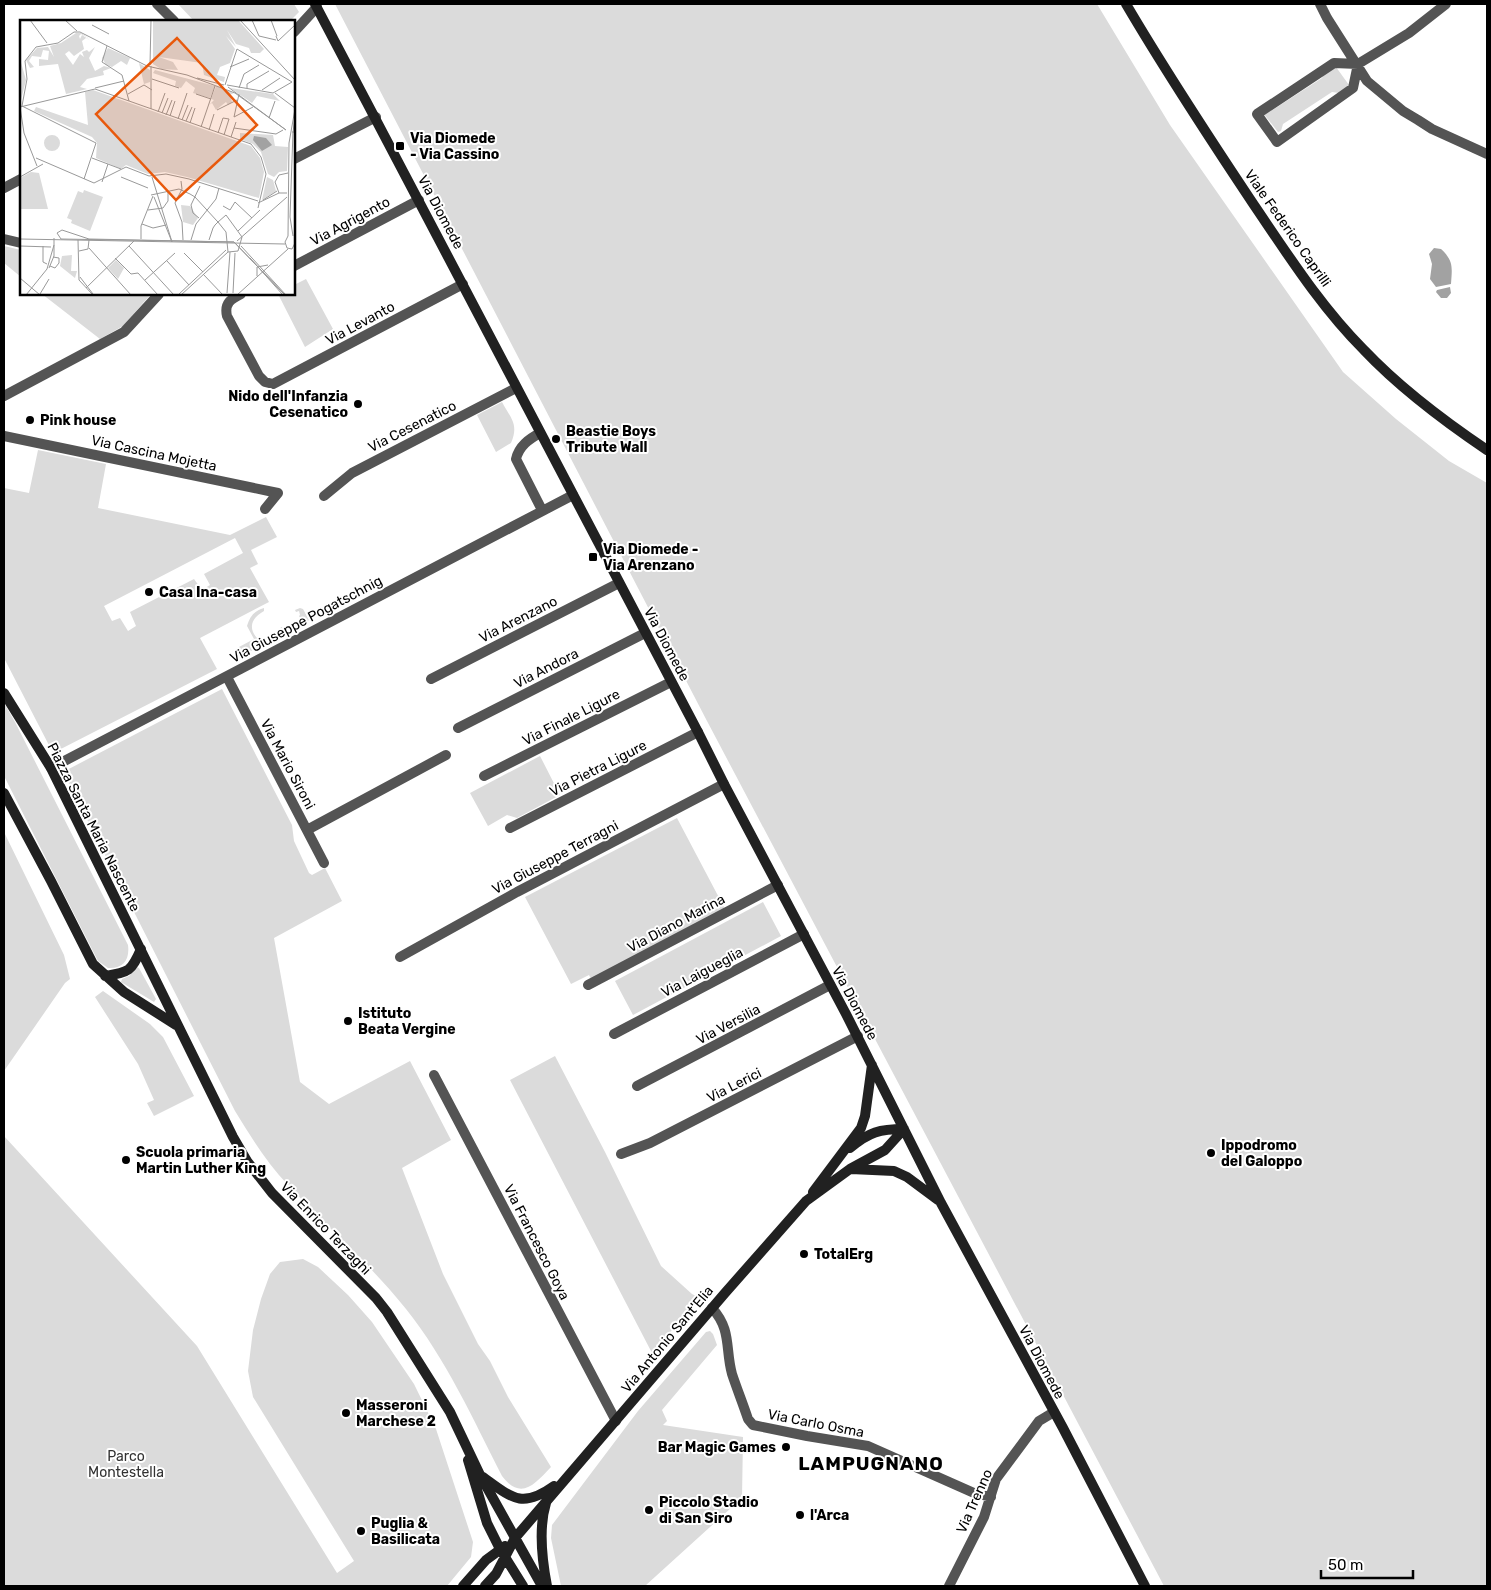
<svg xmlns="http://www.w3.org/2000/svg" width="1491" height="1590" viewBox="0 0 1491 1590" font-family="Rubik,sans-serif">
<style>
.green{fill:#dbdbdb;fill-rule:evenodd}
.water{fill:#a2a2a2}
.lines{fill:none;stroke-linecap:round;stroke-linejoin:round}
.street{stroke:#545454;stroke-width:10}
.secondary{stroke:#212121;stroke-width:10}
.poi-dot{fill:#000;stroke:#fff;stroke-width:2}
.labels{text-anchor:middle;stroke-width:4;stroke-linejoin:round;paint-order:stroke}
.poi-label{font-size:14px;font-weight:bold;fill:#000;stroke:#fff;text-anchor:start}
.street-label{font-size:14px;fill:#000;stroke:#fff}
.park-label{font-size:14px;fill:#323232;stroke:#fff}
.district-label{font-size:19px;font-weight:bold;letter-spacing:1px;fill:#000;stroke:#fff}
.inset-road{fill:none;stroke:#999;stroke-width:1}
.view{fill:#e8590c;fill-opacity:0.15;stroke:#e8590c;stroke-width:2.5}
.inset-edge{fill:none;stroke:#000;stroke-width:2.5}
</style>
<rect width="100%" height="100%" fill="#fff"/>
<!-- green -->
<path class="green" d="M178,4H294L299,12L290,21H194Z
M335,4H1097L1170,125L1343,372L1396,419L1449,461L1487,483V1586H1164L707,721Z
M1336,67L1349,85L1339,93L1332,92L1283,124L1281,131L1278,132L1263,113L1266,110L1271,111L1322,78L1325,72Z
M4,246L21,250V277L4,263Z
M306,279L333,329L305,347L278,294H294V285Z
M42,294H151L123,326L100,339Z
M502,402C511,419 519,424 511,443L496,452L477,415Z
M38,450L106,464L98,508L230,535L266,517L277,537L251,550L258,564L250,568L269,602L200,638L217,669L53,753L4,658V488L29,493ZM235,538L243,553L204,574L210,585L202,590L194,579L130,612L136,626L128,631L120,618L112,621L104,606Z
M264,608V611C253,617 247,627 257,638L268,640L277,635L281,627L292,629L238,658L239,647L254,639L247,626C250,616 254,611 264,608Z
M300,608L303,609L309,620L303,624L299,616L300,615L299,611L296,612L295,610Z
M222,689L292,825L294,841L309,873L312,875L325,868L342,901L274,938L300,1082L329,1104L410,1061L451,1140L402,1168L443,1274L478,1344L490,1361L508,1397L551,1467C535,1484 521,1501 502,1476C473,1419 446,1359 406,1309C370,1264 327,1227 288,1185C267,1163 251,1137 235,1111L63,772Z
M4,703L15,722L128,945C130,960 123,969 108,968L98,961L4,776Z
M540,756L560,795L517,818L507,815L488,826L470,793Z
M677,818L725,909L591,979L589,975L571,984L525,897Z
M4,832L64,955L70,979L65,983L4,1071Z
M763,902L781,936L633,1015L615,981Z
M137,967L139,968L156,999L154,1002L121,982L122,979L129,976Z
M103,991L150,1024L163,1037L194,1096L154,1116L147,1103L154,1100L138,1064L95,997Z
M555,1056L605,1152L661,1266L692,1294L700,1298L652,1353L510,1080Z
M4,1136L197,1346L337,1573L354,1561L253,1397L248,1371L253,1330L261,1299L270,1274L280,1262L303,1259L318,1267L348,1295L372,1322L414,1384L436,1429L473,1542L471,1557L447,1586H4Z
M710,1331L713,1334L717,1345L662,1410L667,1421L663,1425L743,1437L742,1498L645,1586H561L551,1538L552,1525L638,1411L706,1332Z"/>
<!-- water -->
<path class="water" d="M1434,248L1441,249C1454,261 1452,268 1451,284L1436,287L1430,279L1432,264L1429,254Z
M1450,287L1451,293L1447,298H1441L1436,292L1437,290Z"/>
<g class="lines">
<!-- street -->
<path class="street" d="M157,4L174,21
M1320,4L1327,18L1367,81L1403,111L1418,120L1432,129L1487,154
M294,32L317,7
M1358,64L1353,88L1277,142L1257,114L1334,63L1358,64L1409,33L1446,4
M294,159L376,117
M4,188L21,179
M4,239L21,243
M294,266L419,200
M241,294C231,299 224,303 227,316L259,376L265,382L273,384L463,284
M4,396L124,332L159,294
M540,433C529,439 519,446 516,459L542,510
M4,436L278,493L265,509
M324,496L352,473L516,388
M227,677L324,863
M431,679L619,583
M458,728L645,633
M51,768L573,495
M484,776L671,682
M510,828L698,732
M307,830L446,755
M400,957L517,892L724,784
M588,985L778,885
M614,1034L804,934
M434,1075L616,1421
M637,1086L830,985
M621,1154L650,1143L858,1036
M712,1308C732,1330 725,1349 732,1374C737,1389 743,1404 748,1419L753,1425L807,1436L868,1446L974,1493L991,1497
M949,1586L984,1517L996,1479L1039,1421L1054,1412"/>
<!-- secondary -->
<path class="secondary" d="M315,4L698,732L724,784L846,1014L941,1203L1063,1428L1145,1586
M1126,4C1166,72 1210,139 1254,205C1288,255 1321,307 1364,350C1400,388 1444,421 1487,450
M4,693L51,768L233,1137L247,1161L272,1193L376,1298L387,1312L450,1412L480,1475L542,1586
M4,793L51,881L93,964L124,992L176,1025
M105,976C129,972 131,972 141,949
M850,1148C869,1132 880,1129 904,1129
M851,1169L894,1171L907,1177L938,1200
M813,1192L861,1128L865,1116L872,1065
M468,1460L487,1523L500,1549L523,1586
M483,1477C512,1498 522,1509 554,1486
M546,1503C538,1529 542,1560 547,1586
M463,1586L486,1560L505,1546
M485,1586L496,1574L515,1538L725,1293L806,1201L850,1169L885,1150L904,1129"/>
</g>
<!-- markers -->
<g class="poi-dot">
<rect x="395" y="141" width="10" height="10" rx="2.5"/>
<circle cx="358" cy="404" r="5"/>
<circle cx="30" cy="420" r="5"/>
<circle cx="556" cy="439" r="5"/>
<rect x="588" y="552" width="10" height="10" rx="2.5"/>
<circle cx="149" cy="592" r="5"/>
<circle cx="348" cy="1021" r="5"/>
<circle cx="1211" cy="1153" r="5"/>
<circle cx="126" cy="1160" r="5"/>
<circle cx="804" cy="1254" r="5"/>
<circle cx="346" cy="1413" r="5"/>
<circle cx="786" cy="1447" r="5"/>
<circle cx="649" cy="1510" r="5"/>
<circle cx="800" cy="1515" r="5"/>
<circle cx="361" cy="1531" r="5"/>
</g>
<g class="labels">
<!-- poi labels -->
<g class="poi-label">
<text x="410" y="143">Via Diomede<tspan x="410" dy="16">- Via Cassino</tspan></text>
<text x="348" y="401" text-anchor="end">Nido dell'Infanzia<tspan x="348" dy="16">Cesenatico</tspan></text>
<text x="40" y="425">Pink house</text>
<text x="566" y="436">Beastie Boys<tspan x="566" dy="16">Tribute Wall</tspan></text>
<text x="603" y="554">Via Diomede -<tspan x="603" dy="16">Via Arenzano</tspan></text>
<text x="159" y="597">Casa Ina-casa</text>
<text x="358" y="1018">Istituto<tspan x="358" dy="16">Beata Vergine</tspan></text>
<text x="1221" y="1150">Ippodromo<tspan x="1221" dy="16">del Galoppo</tspan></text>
<text x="136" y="1157">Scuola primaria<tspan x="136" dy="16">Martin Luther King</tspan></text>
<text x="814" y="1259">TotalErg</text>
<text x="356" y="1410">Masseroni<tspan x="356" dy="16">Marchese 2</tspan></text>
<text x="776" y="1452" text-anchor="end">Bar Magic Games</text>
<text x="659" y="1507">Piccolo Stadio<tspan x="659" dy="16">di San Siro</tspan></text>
<text x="810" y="1520">l'Arca</text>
<text x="371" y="1528">Puglia &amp;<tspan x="371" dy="16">Basilicata</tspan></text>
</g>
<!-- street labels -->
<g class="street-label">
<text transform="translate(441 212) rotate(62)" y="5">Via Diomede</text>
<text transform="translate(350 221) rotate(-28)" y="5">Via Agrigento</text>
<text transform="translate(1288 228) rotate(55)" y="5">Viale Federico Caprilli</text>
<text transform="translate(360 323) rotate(-28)" y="5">Via Levanto</text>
<text transform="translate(412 426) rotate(-27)" y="5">Via Cesenatico</text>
<text transform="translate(154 453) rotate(12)" y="5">Via Cascina Mojetta</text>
<text transform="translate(306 619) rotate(-28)" y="5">Via Giuseppe Pogatschnig</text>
<text transform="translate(518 619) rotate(-27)" y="5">Via Arenzano</text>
<text transform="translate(667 644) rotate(62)" y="5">Via Diomede</text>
<text transform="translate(546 668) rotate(-27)" y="5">Via Andora</text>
<text transform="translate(571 717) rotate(-27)" y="5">Via Finale Ligure</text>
<text transform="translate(288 764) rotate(62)" y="5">Via Mario Sironi</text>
<text transform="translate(598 768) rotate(-27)" y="5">Via Pietra Ligure</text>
<text transform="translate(94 827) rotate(63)" y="5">Piazza Santa Maria Nascente</text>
<text transform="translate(555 857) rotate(-28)" y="5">Via Giuseppe Terragni</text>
<text transform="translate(676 923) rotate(-28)" y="5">Via Diano Marina</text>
<text transform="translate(702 972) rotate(-28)" y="5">Via Laigueglia</text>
<text transform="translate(855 1003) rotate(62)" y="5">Via Diomede</text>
<text transform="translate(728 1024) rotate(-28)" y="5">Via Versilia</text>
<text transform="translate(734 1085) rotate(-27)" y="5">Via Lerici</text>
<text transform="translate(326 1228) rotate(46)" y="5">Via Enrico Terzaghi</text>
<text transform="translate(537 1242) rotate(63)" y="5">Via Francesco Goya</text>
<text transform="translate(667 1339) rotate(-50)" y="5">Via Antonio Sant'Elia</text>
<text transform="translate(1042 1362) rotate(62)" y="5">Via Diomede</text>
<text transform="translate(816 1423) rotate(11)" y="5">Via Carlo Osma</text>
<text transform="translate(974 1501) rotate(-66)" y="5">Via Trenno</text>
</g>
<!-- park labels -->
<g class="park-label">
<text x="126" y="1461">Parco<tspan x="126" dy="16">Montestella</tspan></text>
</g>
<!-- district labels -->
<g class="district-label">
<text x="871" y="1470">LAMPUGNANO</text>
</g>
</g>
<!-- overview -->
<g transform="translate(20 20)">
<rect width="275" height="275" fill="#fff"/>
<path d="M133,0H218L244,29L240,33H231L229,28L216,24L207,10L216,27L206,16L215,29L210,43L200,47L197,55L205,57L204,62L184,55L182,43L139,37L153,42L158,50L141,49L133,44ZM56,13H61L70,19L61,14L59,16L60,19L62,15L71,21L66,18L62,21L64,29L54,36L49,31L45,34L53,45L60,34L64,37L62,32L67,30L69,32L75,27L69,38L75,51L84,46L91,48L83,51L84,55L67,59L60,67L67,69L46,74L38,44L19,46V39L28,40L29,31L23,30L21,37L12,36L9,41L14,47L10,48L6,40L17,28L28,27L34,37L30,26L41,23ZM88,28L110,38L107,45L101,41L92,47L86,45L82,38ZM0,39L6,60L0,84ZM119,43L130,50V62L124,64ZM135,50L195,66L190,78L173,73L175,68L166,61L161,68L155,66L156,61L133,53ZM196,66L214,73L210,75L212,82L208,85L206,82L196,90L192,83L189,85L194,80L191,79ZM210,68L253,74L260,81L237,76L232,83ZM73,70L231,126L240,138L244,152L239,178L167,157L145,152L128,154L106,145L101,149L76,138L77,123L72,117L14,91L16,87L68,105L65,72ZM220,113L253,115L255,126L268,127L267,151L259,152L254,157L248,154L241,132L233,124L220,119ZM24 123a8 8 0 1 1 16 0a8 8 0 1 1-16 0ZM11,152L19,153L28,189H0V158ZM247,157L253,160L256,171L242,180ZM64,170L83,177L70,211L51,203L52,200L47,198L58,171L63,173ZM161,185L170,186L178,198L173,205L163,202ZM52,235L51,251H57L55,258L40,246L42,236ZM96,240L104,248L98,259L88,248Z" fill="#dbdbdb"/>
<path d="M234,116L246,118L252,125L242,131L233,120Z" fill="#a2a2a2"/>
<path class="inset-road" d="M10,0L27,23M45,0L57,11M220,0L275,60M232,0L239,16L256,20M251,0L257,16M72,5L89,14M256,16L258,21L275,5M87,26L82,42L102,55L109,81M16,27L38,23L54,12H60L127,46L167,55L215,73L266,110L208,67M130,45L131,0M210,47L229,39M177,58L204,65M132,59L159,68M205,65L217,29L272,62L253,73L207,65M75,68L104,61M219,68L224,54L239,45M227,68V64L249,51M242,70L260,58M255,73L275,88M108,74L124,65L132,70M176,74L191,79M219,74L214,97L233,87M2,86L76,123L64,159M2,86L7,59L5,41L16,27M0,87L75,69L231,124L241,137L246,154L238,188M0,87L4,113L17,146M131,89V46M197,90L217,80M138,92L145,73M142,93L148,78M146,95L152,80M150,96L155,81M249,98L255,81M158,99L167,73M162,100L168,85M166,101L172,87M170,103L175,88M181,107L195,66M214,108L256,114L263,110M189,110L194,94M198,113L203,98L209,99L204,115M273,113L275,95M211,117L216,102M16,138L74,163L106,147L129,156L146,154L169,159L238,181M72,138L101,149M0,157L23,144M101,157L128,168M132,157L152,222M82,162L88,144M267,173H259L255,162L259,155L268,153M131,175L159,169L170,174L175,177L197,201L198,202L206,212L208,232L218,231L222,217L206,195L198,202L195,205L193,208L189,220M134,177L152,222M243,180L257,171M215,182L232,198M155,183L162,202L163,220M155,183L162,169L161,161M238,183L259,173M203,186L210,190L215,182M128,190L143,188L148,181V172M179,198L173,193L171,185L180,166M122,204L133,208L146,205M218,211L240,190M268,216L269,123L275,89M268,216L265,222L267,228L272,229L275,223M273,216L270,197L273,111M0,219L265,224M121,219V206L133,176M58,220L59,260L73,275M171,220L176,204L196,179L199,168M217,221L267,177M0,226L31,227M23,226V242L27,244M109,226L154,275M221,226L266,275M69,228L111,275M59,231L68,229L69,220M164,233L183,252M95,238L111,254L118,253L138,275M230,238L263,275M147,241L169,265M30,246L35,248L39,243V238L33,237M29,248L34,236V218M183,254L203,275M237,256V247L248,245M60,257L73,274M0,258L20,275M125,260L155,233M66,268L114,221M207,273L210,232M213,273L215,233M20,274L29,259M6,275L27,249L34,225M158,275L206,230M161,275L208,232M217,275L268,229M265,275L214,222L41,219L37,213L42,210L69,219L214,222L265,275"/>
<path class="view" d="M157,18L237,105L156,180L76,94Z"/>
<rect width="275" height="275" class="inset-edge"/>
</g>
<!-- border -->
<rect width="1491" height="1590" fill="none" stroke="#000000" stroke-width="10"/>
<!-- scale -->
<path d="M1321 1570v8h92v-8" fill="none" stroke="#000000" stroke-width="2.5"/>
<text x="1328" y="1570" font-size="15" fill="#000000" stroke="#ffffff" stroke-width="4" paint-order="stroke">50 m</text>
</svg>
